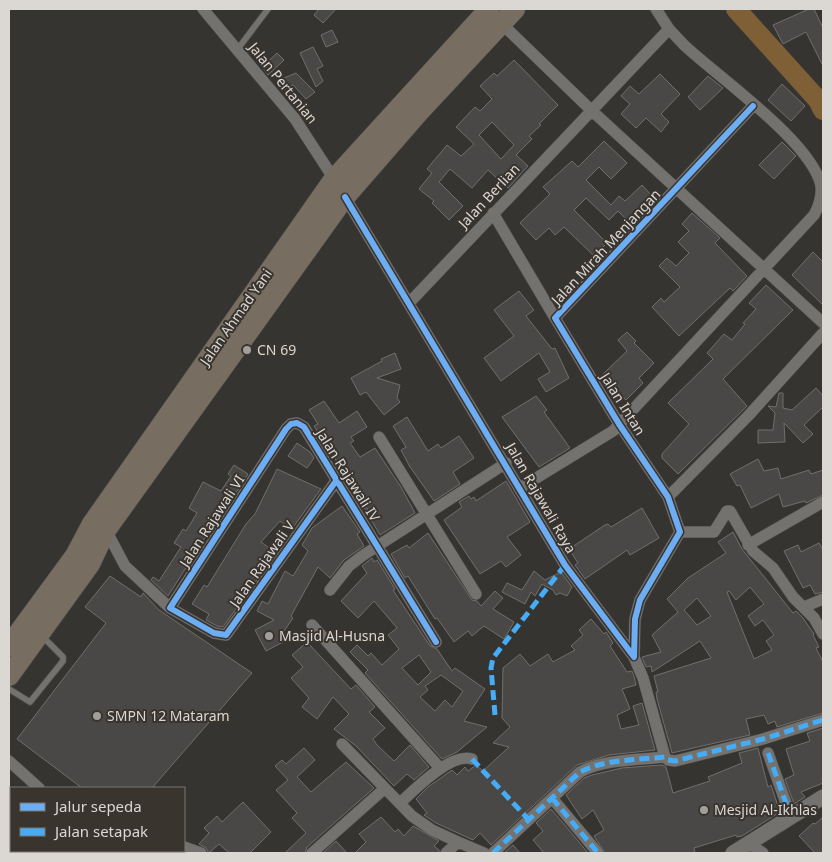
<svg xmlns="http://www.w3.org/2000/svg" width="832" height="862" viewBox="0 0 832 862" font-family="'Noto Sans',sans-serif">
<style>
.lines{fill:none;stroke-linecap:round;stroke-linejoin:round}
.river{stroke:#7e5f36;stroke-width:20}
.building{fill:#4a4846;stroke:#716f6c;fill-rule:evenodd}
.lane-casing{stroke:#53514e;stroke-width:7}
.street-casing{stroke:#53514e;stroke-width:12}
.secondary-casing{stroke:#53514e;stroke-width:16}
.highway-casing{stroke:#53514e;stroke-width:21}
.lane{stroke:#74726f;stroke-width:5.5}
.street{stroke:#74726f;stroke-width:11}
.secondary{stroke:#74726f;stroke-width:15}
.highway{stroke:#776e61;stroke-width:20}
.quiet{stroke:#46acf6;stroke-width:5;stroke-dasharray:10 5;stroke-linecap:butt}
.cycleway-casing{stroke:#39342e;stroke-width:9}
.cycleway{stroke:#6dadf4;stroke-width:6}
.poi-dot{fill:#a19f9b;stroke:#39342e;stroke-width:2}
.labels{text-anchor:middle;stroke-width:4;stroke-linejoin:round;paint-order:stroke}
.street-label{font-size:14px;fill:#dbd8d4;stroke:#39342e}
.poi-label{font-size:14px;fill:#dbd8d4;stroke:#39342e;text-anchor:start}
</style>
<rect width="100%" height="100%" fill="#363431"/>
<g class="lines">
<!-- river -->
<path class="river" d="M736,9L818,100L823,110"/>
</g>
<!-- building -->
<path class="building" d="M319,9H336L323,23L314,15Z
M809,9H814L823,28V66L806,32L783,44L773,25Z
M332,30L338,42L326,47L321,35Z
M313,47L323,66L317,69L323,81L316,87L300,53Z
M277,53L284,60L268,75L262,67Z
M514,60L558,105L539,124L541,125L529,136L532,139L516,155L528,166L508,188L488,170L472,188L450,169L439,182L463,206L449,220L432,203L434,201L419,189L432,173L427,169L447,145L461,156L474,144L456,127L475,107L480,111L492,99L480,86L494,73L497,76ZM492,122L514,145L501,159L479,135Z
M296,73L315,92L306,99L293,85L281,91L277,81Z
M660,74L680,94L661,114L669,122L661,132L646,118L636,128L621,114L630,104L621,96L630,86L639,94Z
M708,76L723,88L700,110L688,97Z
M782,84L805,106L791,121L768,100Z
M604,141L627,163L611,179L599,167L586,180L611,205L619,196L625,201L642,185L653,197L636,213L640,216L632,225L618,211L609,220L586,198L574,210L607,243L594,256L564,227L555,235L549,228L536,240L520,223L550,194L543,187L572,161L578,167Z
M782,142L796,156L774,179L759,165Z
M692,213L720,238L715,243L747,276L733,291L730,288L679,336L652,307L661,298L664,302L680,287L659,266L667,258L676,266L689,253L678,242L689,231L682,224Z
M813,252L823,262V305L792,275Z
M766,285L793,310L723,379L747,406L678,474L662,458V454L689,424L668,403L713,359L707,353L724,334L732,340L745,324L743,323L756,309L749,303Z
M519,291L534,310L526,316L552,349L555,348L569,378L546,392L538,379L550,372L539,353L501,381L484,358L514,336L494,310Z
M627,332L636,341L634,343L654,363L639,378L643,383L626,400L602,375L627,351L618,340Z
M395,353L401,369L377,378L400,385L397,398L400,402L384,415L366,392L360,395L351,378L382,361L381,359Z
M816,388L823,396V407L804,425L813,434L803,443L784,423L785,442L758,443V430H773L775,413L768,406L776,407L779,393H783V408L792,410Z
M536,396L547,410L544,412L570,448L539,467L502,417Z
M324,401L339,423L357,411L367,427L351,437L354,441L350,443L360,457L375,448L401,487L415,513L380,535L363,506L368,510L314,426L318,424L309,410Z
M407,417L428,451L438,444L441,448L459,436L474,458L453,472L460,484L434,501L410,467L401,450L406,447L393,426Z
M297,443L310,452L314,458L307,468L288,456Z
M758,459L764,471L778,468L781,479L809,470L811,474L823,470V495L806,503L805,501L783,507L779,494L751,508L740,485L737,486L730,474Z
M234,465L248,474L225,510L219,506L208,523L212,525L203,541L168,596L151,580L153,577L159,581L181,547L174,543L183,529L186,531L197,513L189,508L203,482L221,491L231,476L228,474Z
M277,469L321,489L291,530L280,521L261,542L276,553L223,627L217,626L206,620L209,614L192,604L204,585L207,587L246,524L255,514Z
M506,481L530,522L507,537L521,555L506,567L501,561L480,574L444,520L462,507L459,502L469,496L471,499L474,497L476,501Z
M342,506L360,532L357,534L364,546L344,560L330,578L318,567L291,616L293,618L280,637L283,642L266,651L255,630L274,620L257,611L262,601L268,604L285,571L293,576L308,551L302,545L312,528Z
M642,508L659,538L630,555L627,550L585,579L575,565L578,563L569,549L605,525L608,524L611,527Z
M733,532L742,549L793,613L796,611L803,618L814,634L813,635L819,647L816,648L823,662V713L777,727L775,721L768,724L764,715L746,719L750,735L672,753L657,699L656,692H658L654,676L711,658L700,641L652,672L651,666L646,667L642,657L661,652L652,635L678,612L667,599L688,578L726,553L718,542ZM750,587L764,604L748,616L755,626L763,620L774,635L766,641L772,650L754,659L727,592L729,591L736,600ZM697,598L711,616L697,625L684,610Z
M428,533L472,600L477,601L481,606L495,591L503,598L493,609L514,622L504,639L484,626L472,636L468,631L454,642L437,618L435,619L408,576L405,578L391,554L407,545L409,548Z
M819,543L823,550V592L815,594L810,585L803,588L784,551L798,545L801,552Z
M372,558L374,562L377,560L395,589L393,590L430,646L437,649L452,671L455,668L485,689L464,721L487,727L457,752L442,759L365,673L368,670L350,652L357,645L368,656L371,653L382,665L399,649L388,635L397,628L374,601L358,618L341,601L367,573L362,566ZM419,655L431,672L418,685L402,668ZM441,675L463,691L452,707L445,700L435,711L420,697L428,690L425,686Z
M534,571L545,580L561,572L572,587L567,596L560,593L556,595L553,590L542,584L535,596L531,592L525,604L502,592L507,583L522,590Z
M110,576L141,597L143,593L159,610L252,673L152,788H82L17,739L106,623L85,607Z
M591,619L604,634L606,632L613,643L610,646L627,672L632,671L634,676L636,685L622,689L630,709L617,715L621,729L639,725L633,706L642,703L655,750L609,755L577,765L491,845L480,833L473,840L436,823L424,815L427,813L416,799L428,787L452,770L457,775L465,767L468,771L476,765L483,771L509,747L493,743L510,727L502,718L503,668L520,654L530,666L548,654L553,662L575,650L571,646L583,635L579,630Z
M307,642L351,689L356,685L375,707L369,712L385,728L373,739L377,745L394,761L410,745L429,767L414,780L407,774L394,786L356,746L334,729L349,714L333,697L317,719L302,707L309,698L291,678L303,667L292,655Z
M823,728V783L801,792L805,797L794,804L785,779L794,775L786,749L810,741L807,733Z
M304,748L315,760L297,777L311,792L346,762L374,788L307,847L305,853H285L306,833L292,818L297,813L276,790L288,780L275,766L282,760L286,764Z
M758,748L768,787L771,785L780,812L742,836L737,837L736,835L694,848L695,853H605L594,836L604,830L593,810L582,819L566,795L584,778L592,775L622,768L662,765L666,767L673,793L710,781L708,777L742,763L739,753Z
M243,802L271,832L250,853H229L219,844L209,853L206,848L199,844L209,833L204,828L217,816L222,822Z
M551,809L569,830L588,853H544L533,840L543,831L536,823Z
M381,817L395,832L398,829L404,836L413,826L439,841L434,846L439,850V853H355L366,842L359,834Z
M823,817V853H815L799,836L813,823L815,824Z
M336,841L347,853H323Z
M513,845L520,853H504Z"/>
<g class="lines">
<!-- lane casing -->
<g class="lane-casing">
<path id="lane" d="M237,50L268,9
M9,689L30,702L63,661V657L43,637"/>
</g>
<!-- street casing -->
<g class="street-casing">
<path id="street" d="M203,9L295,119L334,179
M501,23L591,110L823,323
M345,197L565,565L634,657L635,619L640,600L680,532L668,497L619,424L555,318L753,106
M493,213L555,318
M410,302L669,29
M379,437L476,594
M336,481L226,635L214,633L170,608L286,429L291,424L297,423L304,427L436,642
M520,488L613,431L814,215C819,206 822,197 821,186C813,143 718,77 684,45L669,29L656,9
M668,497L749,415L823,333
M106,530L125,566L170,608
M680,532H714L727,511H730L753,551L773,568L793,597L814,618L823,634
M748,545L823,502
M330,590L349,566L362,556L506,463
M804,607L823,599
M312,625L440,768
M634,657L643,678L665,757
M342,744L412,816L432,830L458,842
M768,753L791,817
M9,761L39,788
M552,798L598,853
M400,803C414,790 451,752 472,759
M748,843L763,853
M184,847L201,853
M312,853L384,789
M446,853L458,842L484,853
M493,853L580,772C605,759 637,760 665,757L668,760L675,761L763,739L823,720"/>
</g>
<!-- secondary casing -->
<g class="secondary-casing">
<path id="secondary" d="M733,853L823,797"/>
</g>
<!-- highway casing -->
<g class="highway-casing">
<path id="highway" d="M9,646L75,556L92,524L334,179L489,9
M9,676L90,564L106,530L345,197L419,112L515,9"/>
</g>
<!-- lane -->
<use href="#lane" class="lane"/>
<!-- street -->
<use href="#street" class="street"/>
<!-- secondary -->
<use href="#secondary" class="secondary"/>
<!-- highway -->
<use href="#highway" class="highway"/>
<!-- quiet -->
<path class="quiet" d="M495,715L491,668L493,658L565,565
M768,753L791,817
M472,759L529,820
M552,798L598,853
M493,853L580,772C605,759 637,760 665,757L668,760L675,761L763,739L823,720"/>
<!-- cycleway casing -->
<g class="cycleway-casing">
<path id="cycleway" d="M345,197L565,565L634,657L635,619L640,600L680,532L668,497L619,424L555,318L753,106
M336,481L226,635L214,633L170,608L286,429L291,424L297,423L304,427L436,642"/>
</g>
<!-- cycleway -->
<use href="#cycleway" class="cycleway"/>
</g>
<!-- markers -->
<g class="poi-dot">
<circle cx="247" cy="350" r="5"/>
<circle cx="269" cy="636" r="5"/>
<circle cx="97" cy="716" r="5"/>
<circle cx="704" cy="810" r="5"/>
</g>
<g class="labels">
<!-- street labels -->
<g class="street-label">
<text transform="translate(283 83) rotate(51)" y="5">Jalan Pertanian</text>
<text transform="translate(489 196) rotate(-47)" y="5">Jalan Berlian</text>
<text transform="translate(606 247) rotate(-47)" y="5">Jalan Mirah Menjangan</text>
<text transform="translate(236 317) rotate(-55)" y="5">Jalan Ahmad Yani</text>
<text transform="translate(623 404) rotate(58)" y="5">Jalan Intan</text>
<text transform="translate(348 475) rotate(58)" y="5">Jalan Rajawali IV</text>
<text transform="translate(541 498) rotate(60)" y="5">Jalan Rajawali Raya</text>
<text transform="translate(212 521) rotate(-57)" y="5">Jalan Rajawali VI</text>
<text transform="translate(262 564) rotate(-55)" y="5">Jalan Rajawali V</text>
</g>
<!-- poi labels -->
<g class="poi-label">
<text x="257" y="355">CN 69</text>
<text x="279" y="641">Masjid Al-Husna</text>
<text x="107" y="721">SMPN 12 Mataram</text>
<text x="714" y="815">Mesjid Al-Ikhlas</text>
</g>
</g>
<!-- border -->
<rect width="832" height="862" fill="none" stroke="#dbd8d4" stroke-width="20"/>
<!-- legend -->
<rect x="10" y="787" width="175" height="65" fill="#39342e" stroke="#7a7670"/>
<rect x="20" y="803" width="25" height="8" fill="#6dadf4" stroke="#7a7670"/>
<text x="55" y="812" font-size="15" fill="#dbd8d4">Jalur sepeda</text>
<rect x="20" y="828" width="25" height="8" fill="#46acf6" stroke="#7a7670"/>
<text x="55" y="837" font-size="15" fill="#dbd8d4">Jalan setapak</text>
</svg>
